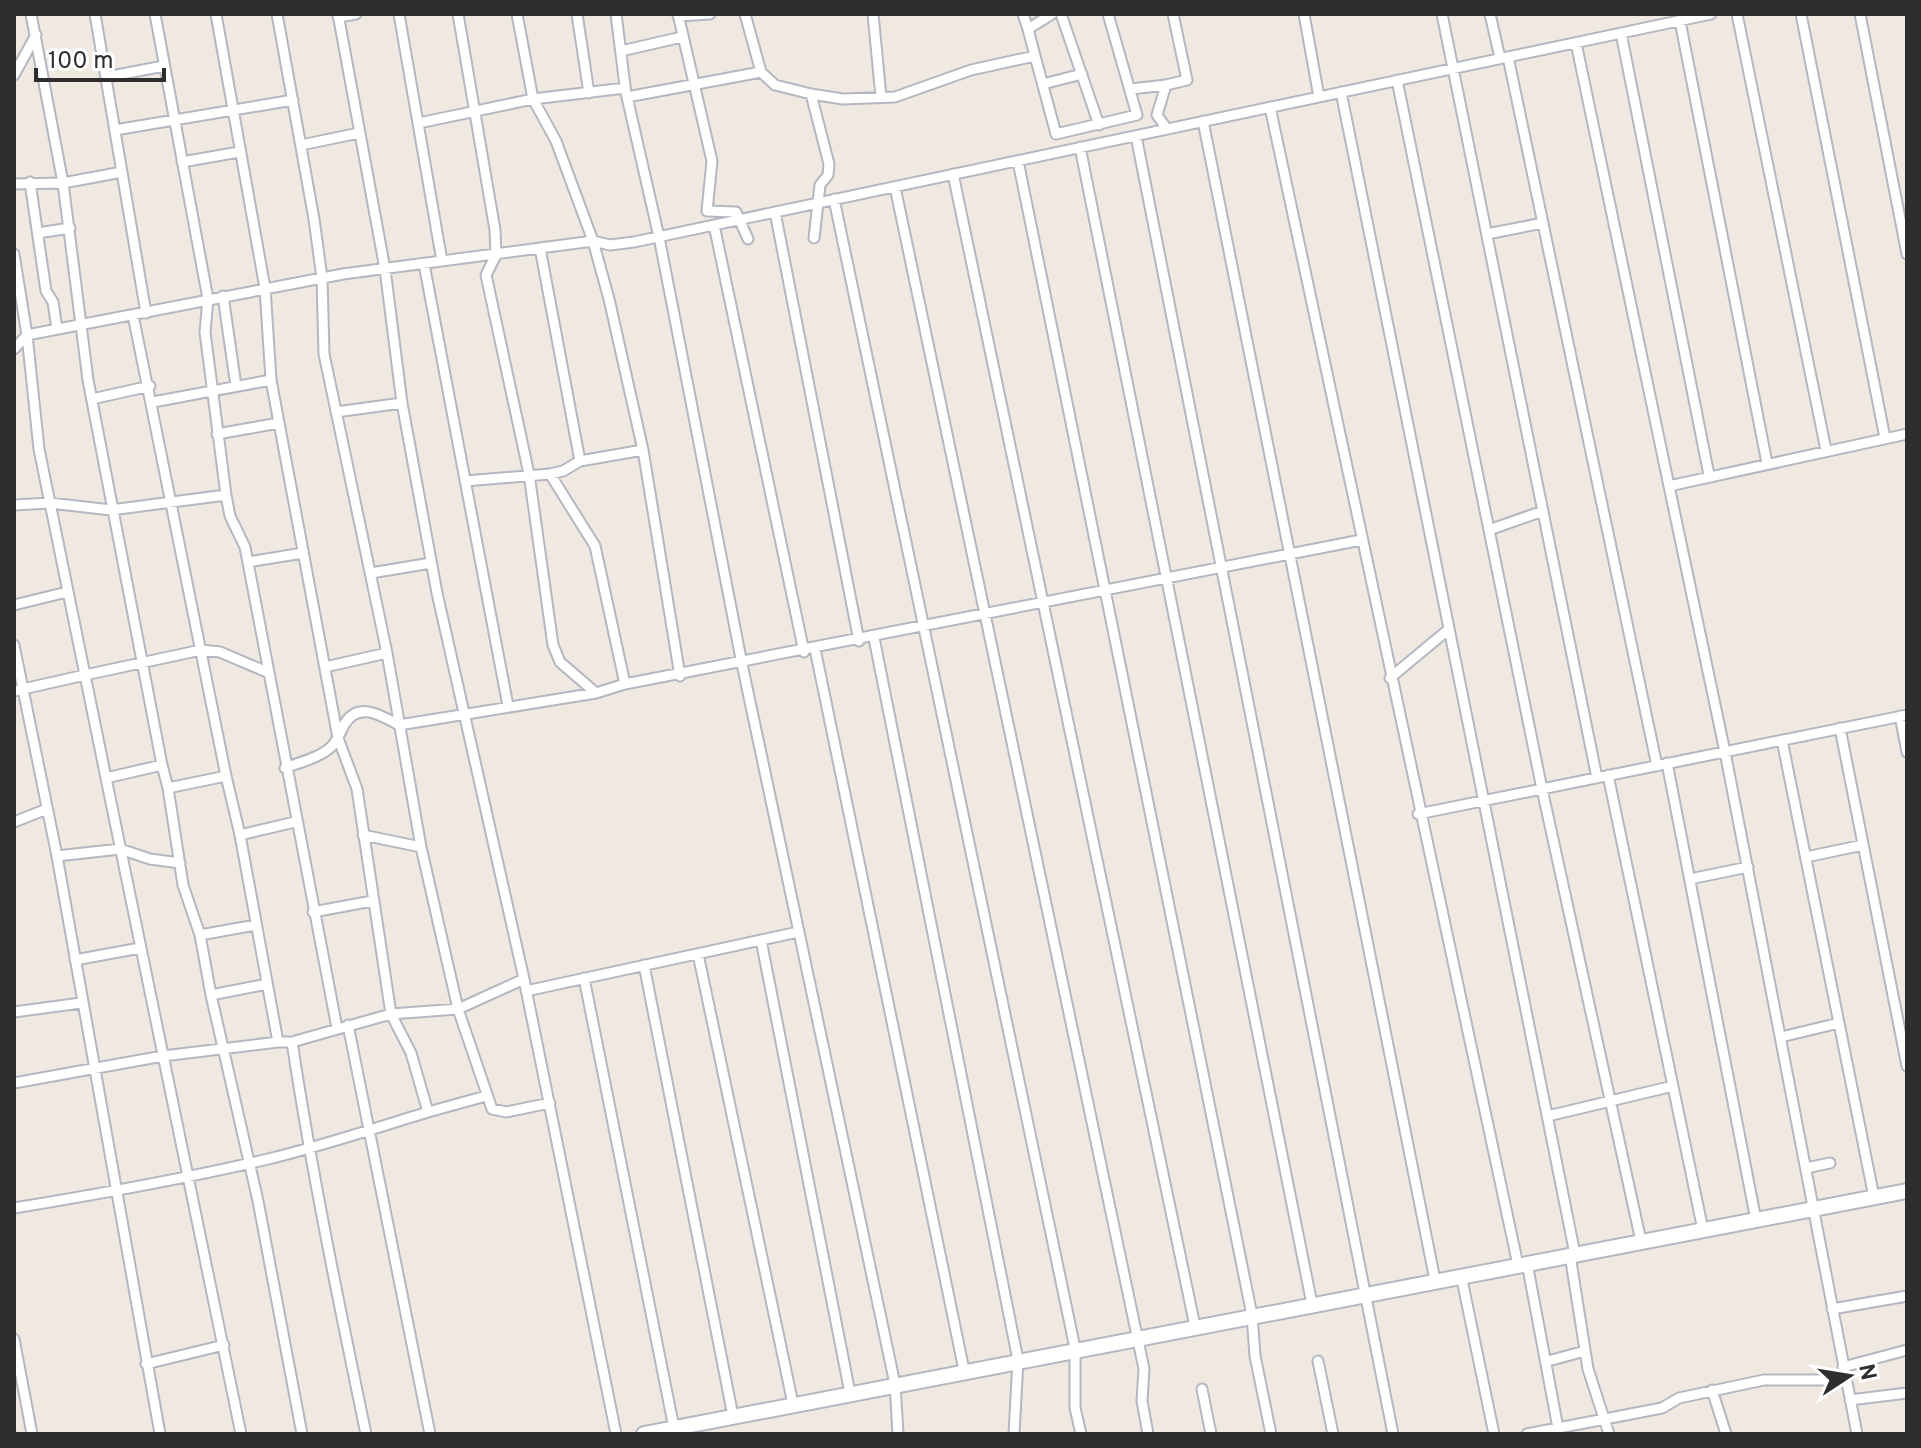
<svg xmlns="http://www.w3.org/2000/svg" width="1921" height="1448" viewBox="0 0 1921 1448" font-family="Overpass,sans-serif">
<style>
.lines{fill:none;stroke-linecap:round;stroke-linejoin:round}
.street-casing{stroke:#b4b7c1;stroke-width:13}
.secondary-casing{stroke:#b4b7c1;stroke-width:18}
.street{stroke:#fff;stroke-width:9}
.secondary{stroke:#fff;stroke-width:14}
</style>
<rect width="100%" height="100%" fill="#efe9e1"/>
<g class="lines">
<!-- street casing -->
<g class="street-casing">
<path id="street" d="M31,14L63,183L88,380L162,765
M95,14L146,313
M155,14L208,299L205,332L226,495L230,516L245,547L337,1028
M216,14L265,288L271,380L338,738L357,789L391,1014L458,1009L524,979L616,1434
M277,14L314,219L322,278L324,354L387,653L421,847
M338,14L385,269L402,403L437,593L524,979
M399,14L442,261
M458,14L495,230L496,255L486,275L529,474L553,645L560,662L596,693
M517,14L533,99L556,141L593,241L609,299L643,450L680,676
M577,14L589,93
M616,14L626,94
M678,14L712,161L707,211L736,212L748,239
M745,14L761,72L775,85L811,94L843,99L895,97L971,70L1035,56L1056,134L1137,115L1108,14
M873,14L881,97
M1023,14L1028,29
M1061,14L1099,125
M1304,14L1319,97
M1442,14L1597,778
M1490,14L1500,58
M1737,14L1826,450
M1801,14L1885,438
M1860,14L1907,254
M678,16L710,14
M338,17L356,14
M1680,21L1767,463
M1621,33L1709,475
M1576,43L1669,486
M621,51L682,37
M1035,56L1028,29L1052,14
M1508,57L1657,766
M761,72L627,97L659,237L742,664L895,1384L898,1434
M14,75L36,35
M106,77L164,66
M1397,80L1542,789L1641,1241
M1043,84L1082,74
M1131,89L1166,85
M1341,92L1575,1254
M811,94L829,164L828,175L820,185L814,238
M1270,107L1518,1265
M1203,121L1435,1280
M419,123L533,99L625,88
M1167,129L1157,115L1166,85L1187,80L1173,14
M115,130L293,100
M1136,136L1393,1434
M301,145L359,133
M1080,147L1312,1304
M1018,161L1252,1315L1255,1356L1271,1434
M182,162L239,152
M953,174L1195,1326
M30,182L46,291L53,302L57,329
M14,184L63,183L122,172
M895,187L1144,1369L1142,1401L1148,1434
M834,199L1075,1348V1408L1081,1434
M775,212L859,641
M714,225L804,652
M38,233L70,228
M1487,234L1543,223
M540,248L580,461
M14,254L27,335L39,449L85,675L201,650L220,652L267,672
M424,264L508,706
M223,296L236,386
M133,315L226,776
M14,349L27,335L343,274L593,241L610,245L634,242L1711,14
M92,399L150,386
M153,402L271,380
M336,412L402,403
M217,434L279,423
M550,474L595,546L625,684
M465,481L550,474L563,471L580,461L643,450
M14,505L50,503L111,510L226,495
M1489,530L1543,511
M248,562L303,553
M371,573L431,563
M14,605L67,592
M874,638L1018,1360L1014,1434
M14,645L57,856L160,1434
M815,649L964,1370
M325,667L387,653
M1390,678L1449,629
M14,691L85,675L106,778L162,765L168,788L226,776L240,835L295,822
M1900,716L1907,752
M1840,728L1907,1066
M1782,740L1874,1197
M1667,763L1756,1220
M285,768C300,762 319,758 331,747C338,740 340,733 344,725C358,700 382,716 399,725L596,693L625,684L1361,540
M1608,775L1703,1230
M106,778L241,1434
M168,788L183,885L200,935L211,995L258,1201L302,1434
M1418,814L1907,715
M14,822L47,809
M240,835L278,1042H292
M363,835L421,847L458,1009L492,1109L506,1112L550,1103
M57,856L120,849L150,859L180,863
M1806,857L1863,845
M1690,879L1748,867
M313,912L372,901
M200,935L256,925
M761,940L850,1393
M698,954L793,1404
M75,960L140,948
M644,965L733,1416
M584,978L674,1428
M526,991L798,932
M211,995L267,984
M14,1012L81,1003
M348,1025L430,1434
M1781,1037L1839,1023
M14,1083L163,1056L278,1042
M428,1112L486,1096
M1548,1116L1673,1086
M1806,1168L1830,1163
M14,1208C99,1194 184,1179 268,1159C322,1146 375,1128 428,1112L411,1053L391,1014L292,1042C312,1174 339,1304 366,1434
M1570,1255L1588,1369L1609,1434
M1527,1263L1558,1428
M1461,1275L1494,1434
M1832,1309L1907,1296
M14,1339L32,1434
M1318,1361L1333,1434
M1548,1361L1585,1351
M146,1364L224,1345
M1843,1367L1907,1350
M1202,1389L1211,1434
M1712,1390L1726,1434
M1850,1400L1907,1393
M1527,1434L1662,1408L1679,1398L1764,1380H1845
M1857,1434L1725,752L1669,486L1907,434"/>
</g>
<!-- secondary casing -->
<g class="secondary-casing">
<path id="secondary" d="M644,1434L1907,1191"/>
</g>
<!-- street -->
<use href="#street" class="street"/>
<!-- secondary -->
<use href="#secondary" class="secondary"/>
</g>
<!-- border -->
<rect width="1921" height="1448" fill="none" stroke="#2e2e2e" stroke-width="32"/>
<!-- north arrow -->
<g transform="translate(1849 1376) rotate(78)" stroke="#ffffff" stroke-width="6" paint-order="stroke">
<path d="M0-6L14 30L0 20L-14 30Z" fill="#2e2e2e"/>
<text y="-12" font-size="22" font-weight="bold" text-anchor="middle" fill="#2e2e2e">N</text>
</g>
<!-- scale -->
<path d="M36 68v12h128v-12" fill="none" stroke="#2e2e2e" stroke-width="4"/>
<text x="48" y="68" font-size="24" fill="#2e2e2e" stroke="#ffffff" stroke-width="6" paint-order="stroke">100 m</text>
</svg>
